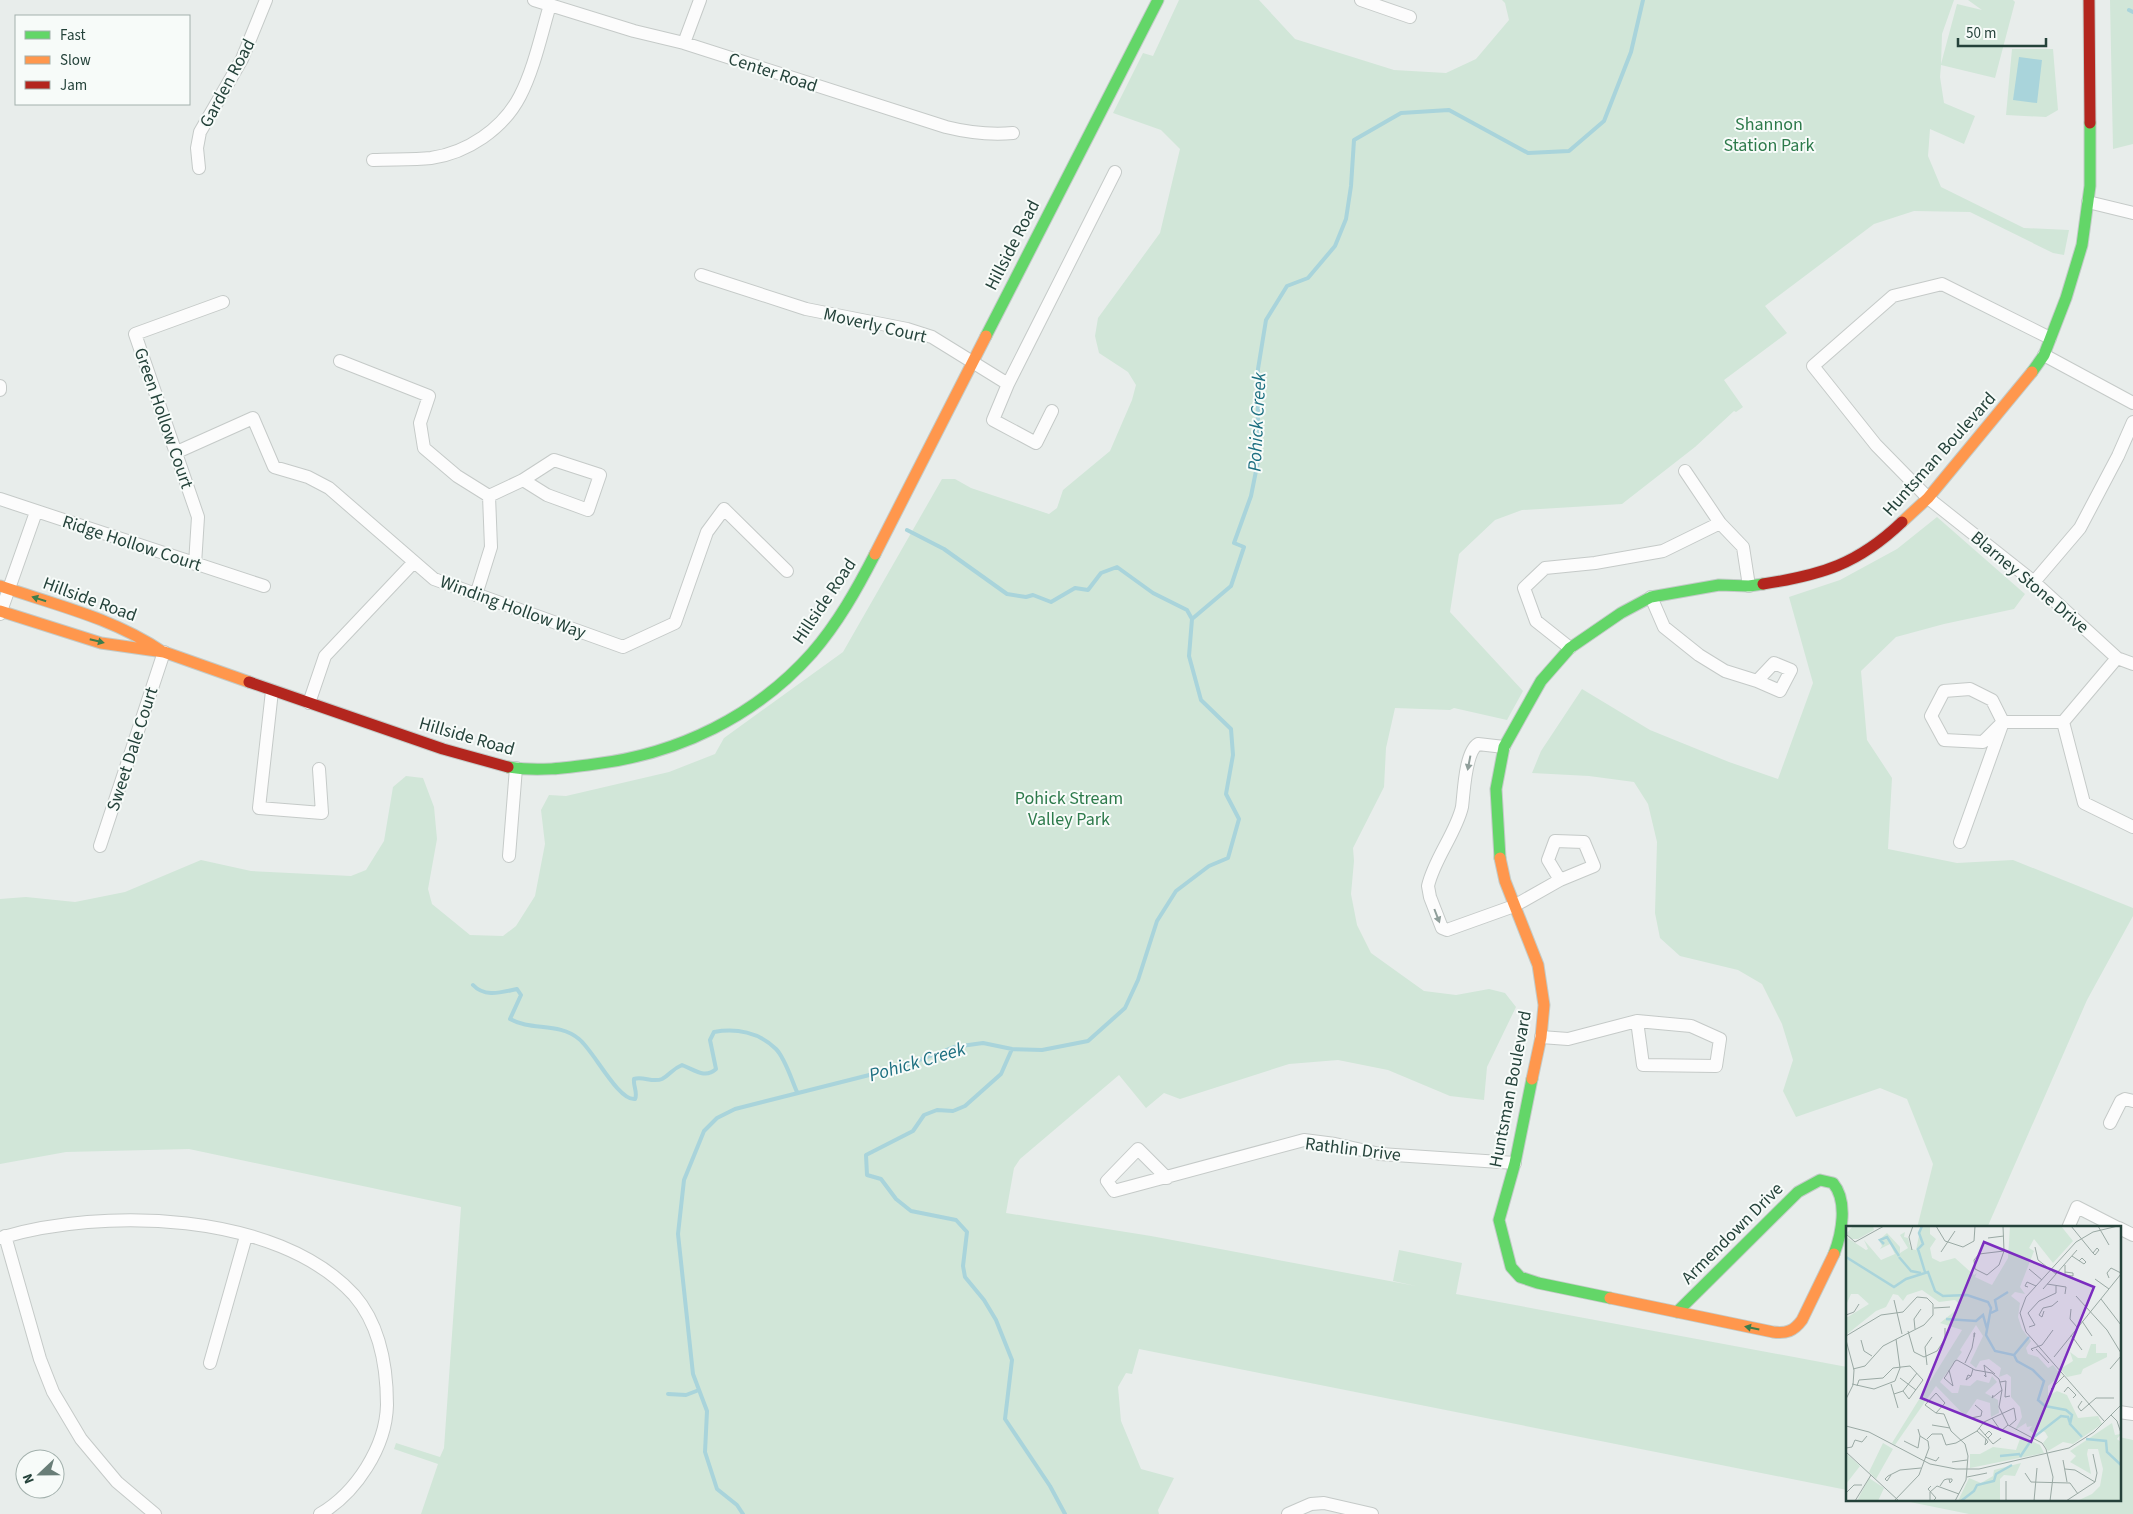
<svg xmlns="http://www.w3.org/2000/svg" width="2133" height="1514" viewBox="0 0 2133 1514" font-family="'Source Sans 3',sans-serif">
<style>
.green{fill:#d1e6d8}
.water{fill:#a9d4db}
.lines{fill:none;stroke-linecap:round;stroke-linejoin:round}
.stream{stroke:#a9d4db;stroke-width:4}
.street-casing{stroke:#c5cac8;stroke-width:14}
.fast-casing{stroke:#c3cbc8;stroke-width:13}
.slow-casing{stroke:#c3cbc8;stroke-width:13}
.jam-casing{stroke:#c3cbc8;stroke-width:13}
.street{stroke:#fcfcfc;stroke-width:12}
.fast{stroke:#63d668;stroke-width:11}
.slow{stroke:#ff974d;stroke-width:11}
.jam{stroke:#b3261e;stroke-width:11}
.oneway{fill:#3d7d4c}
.oneway2{fill:#909f9b}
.labels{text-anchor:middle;stroke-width:4;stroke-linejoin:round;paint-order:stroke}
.street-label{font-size:18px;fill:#24423a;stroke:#f7fbf9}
.park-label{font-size:18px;fill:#2d7a4b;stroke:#f7fbf9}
.water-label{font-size:19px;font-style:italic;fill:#1c6f80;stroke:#f7fbf9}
.inset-river{fill:none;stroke:#a9d4db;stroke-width:2.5}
.inset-road{fill:none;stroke:#9aa9a4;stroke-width:1}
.view{fill:#7b2cbf;fill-opacity:0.15;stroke:#7b2cbf;stroke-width:2.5}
.inset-edge{fill:none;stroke:#24423a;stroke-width:2.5}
</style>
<rect width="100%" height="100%" fill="#e8edeb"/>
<!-- green -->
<path class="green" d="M1179,0H1259L1295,39L1394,70L1446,73L1476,59L1509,20L1505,3L1502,0H1954L1942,34L1941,64L1957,4L1982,10L1968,0H2013L2015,2L1995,78L1941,65L1940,77L1944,103L1975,116L1964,144L1930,129L1928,156L1941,187L2024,228L2069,230L2064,255L2053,253L1970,212L1914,211L1874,224L1765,306L1787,333L1724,380L1743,407L1736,412L1734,411L1695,447L1622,504L1522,510L1495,520L1459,554L1450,612L1523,691L1507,720L1454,708L1450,710L1395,708L1386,748L1384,787L1353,848L1354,861L1351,894L1357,925L1371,953L1424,991L1456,995L1489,989L1505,993L1516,1007L1487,1067L1484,1100L1450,1096L1388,1070L1338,1060L1289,1064L1180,1099L1164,1093L1146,1108L1119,1075L1020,1159L1014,1168L1006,1213L1151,1236L1416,1286L1393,1281L1399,1250L1462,1263L1456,1294L1847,1367V1490L1139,1349L1132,1374L1126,1373L1118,1387L1121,1421L1141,1469L1174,1478L1158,1510L1159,1514H421L438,1464L394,1449L396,1443L440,1457L444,1448L461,1207L189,1149L66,1152L0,1164V899L26,897L75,902L125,892L201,860L251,871L351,876L366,870L384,841L393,787L406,776L423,778L434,807L437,839L428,889L432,904L470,935L503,936L516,926L535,896L545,844L541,810L549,795L566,796L669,772L715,754L724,738L843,652L942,479H955L971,488L1049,514L1057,508L1063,490L1110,451L1132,400L1136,385L1128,372L1099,353L1095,336L1098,318L1160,233L1180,149L1161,130L1113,113L1143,53L1153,56Z
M2110,0H2133V144L2113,149Z
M2012,49H2053L2058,110L2046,117L2006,115Z
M1937,517L2025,594L2014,609L1944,624L1896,637L1861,671L1867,740L1892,778L1888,849L1957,863L2013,860L2133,908V916L2087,1000L1987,1228H1917L1933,1164L1907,1099L1880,1088L1796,1117L1783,1091L1793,1060L1782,1024L1762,984L1738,970L1680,956L1660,938L1655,913L1657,842L1648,804L1634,782L1589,776L1532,773L1541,751L1582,689L1650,730L1729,762L1778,779L1813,683L1789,597L1840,580L1897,549Z
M2119,1437L2133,1440V1514H1969L1900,1500H2119Z"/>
<!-- water -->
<path class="water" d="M2019,57L2042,60L2037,103L2013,100Z"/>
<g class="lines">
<!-- stream -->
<path class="stream" d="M2129,10L2133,12
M907,530L944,549L1007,594L1026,597L1033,595L1051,602L1075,588L1088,590L1101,573L1117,567L1153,593L1187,610L1192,619
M473,985C485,998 502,992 517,989L521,995L510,1019C531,1031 559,1022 579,1039C594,1051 618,1101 635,1099C638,1093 633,1086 634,1079C643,1076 653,1083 662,1079C670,1075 672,1069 682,1065C695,1070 705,1079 716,1069L710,1040L714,1032C736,1028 759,1032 776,1049C785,1058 792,1081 797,1092
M1012,1049L1001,1074L965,1106L953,1111L937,1110L924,1115L913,1131L866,1155L867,1175L881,1179L896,1199L911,1211L956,1220L967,1232L963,1266L965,1277L984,1300L996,1320L1012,1360L1005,1419L1050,1486L1065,1514
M668,1394L686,1395L699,1390
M743,1514L737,1505L717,1489L705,1452L707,1411L693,1374L678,1234L684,1180L704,1131L717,1118L735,1109L901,1067L954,1047L983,1043L1012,1049L1042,1050L1088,1041L1125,1008L1138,980L1157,921L1176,891L1209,866L1228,858L1239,819L1226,794L1233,755L1231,729L1201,700L1189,656L1192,619L1231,586L1244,547L1234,543L1251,496L1258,461V369L1266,320L1287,286L1308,278L1335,246L1346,219L1351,186L1354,140L1401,113L1449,110L1528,153L1569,151L1604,121L1631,52L1643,0"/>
<!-- street casing -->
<g class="street-casing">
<path id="street" d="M534,0L634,31L684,43L946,127C970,133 989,135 1013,133
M1361,0L1410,17
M684,43L700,0
M373,160C392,159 412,160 431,158C467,153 503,129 520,96C534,69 541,35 550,5
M199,168L197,148L200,132L242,59L266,0
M2088,202L2133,213
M701,275L806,309L907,329L932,337L1008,384L993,420L1036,443L1052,411
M2050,338L1942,284L1893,296L1813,366L1876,445L1928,498L2034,582L2117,658L2133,664
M2044,355L2133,403
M340,361L429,396L420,423L424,448L457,476L489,496
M1008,384L1115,172
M0,386V390
M177,452L253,418L274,467L308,477L329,488L434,579L623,647L675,623L707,532L724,509L787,571
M489,496L523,480L547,495L588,510L600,475L554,460L523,480
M0,499L264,586
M1720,523L1743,547L1749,586
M195,564L198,517L135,334L223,302
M2034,582L2080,528L2118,456L2133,422
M476,595L491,547L489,496
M1651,597L1664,627L1699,655L1725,671L1757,681L1780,691L1791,670L1774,663L1757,681
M0,614L36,512
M1570,648L1536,621L1524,588L1545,568L1595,563L1663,551L1720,523L1685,471
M1970,689L1992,700L2003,722L1983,742L1944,740L1931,716L1944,691Z
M272,691L259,808L322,813L319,769
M309,703L325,656L413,563
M2063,722L2117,658
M1504,747L1478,744C1465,752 1464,792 1462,807C1456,833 1434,859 1428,886L1430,897L1442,928L1447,930L1514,906L1560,880L1594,866L1584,842L1555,841L1548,860L1560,880
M1960,842L2003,722H2063L2084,803L2133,827
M100,846L164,652
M509,856L516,768
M1541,1037L1568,1039L1637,1021L1643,1065L1716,1066L1720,1039L1691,1026L1637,1021
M2110,1123L2121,1101L2125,1099L2133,1101
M1167,1178L1138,1149L1107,1181L1114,1191L1304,1140L1335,1144L1380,1154L1515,1163
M2068,1228L2077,1207L2118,1228
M2119,1228L2133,1235
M5,1236L40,1359L53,1392L81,1439L117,1482L155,1514
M0,1238C102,1207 277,1211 354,1295C380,1325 387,1367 387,1405C386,1447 356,1493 320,1514
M210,1363L246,1236
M2119,1412L2133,1414
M1288,1514L1311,1504L1324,1503L1372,1514"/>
</g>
<!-- fast casing -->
<g class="fast-casing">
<path id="fast" d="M986,336L1158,0
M2032,372L2044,355L2066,298L2082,245L2090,186V123
M508,767C537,772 566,768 595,764C678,754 756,716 812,653C838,623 857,589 875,554
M1500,858L1496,789L1504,747L1541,681L1570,648L1621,613L1651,597L1719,585L1749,586L1763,584
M1532,1079L1515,1163L1499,1220L1511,1267L1520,1277L1538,1283L1610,1298
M1677,1312L1798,1192L1820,1180L1833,1183C1848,1201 1842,1233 1834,1254"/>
</g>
<!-- slow casing -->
<g class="slow-casing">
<path id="slow" d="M1902,522L1928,498L2032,372
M875,554L986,336
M0,586C56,605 113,618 163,652
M0,611L101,643L164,652L249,682
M1500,858L1505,881L1538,965L1544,1005L1541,1037L1532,1079
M1610,1298L1773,1332C1786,1334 1794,1331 1802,1320L1834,1254"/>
</g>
<!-- jam casing -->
<g class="jam-casing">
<path id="jam" d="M2089,0L2090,123
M1763,584C1822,575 1858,564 1902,522
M249,682L443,749L508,767"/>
</g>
<!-- street -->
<use href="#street" class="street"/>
<!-- fast -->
<use href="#fast" class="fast"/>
<!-- slow -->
<use href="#slow" class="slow"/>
<!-- jam -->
<use href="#jam" class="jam"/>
</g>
<!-- one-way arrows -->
<defs><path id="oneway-solid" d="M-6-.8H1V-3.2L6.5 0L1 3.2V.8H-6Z" transform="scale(1.25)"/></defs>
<g class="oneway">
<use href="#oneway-solid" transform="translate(39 599) rotate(-162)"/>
<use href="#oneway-solid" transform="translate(97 641) rotate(14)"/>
<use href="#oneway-solid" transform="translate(1752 1328) rotate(-168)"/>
</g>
<g class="oneway2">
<use href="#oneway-solid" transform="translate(1469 763) rotate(101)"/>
<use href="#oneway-solid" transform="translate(1437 916) rotate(69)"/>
</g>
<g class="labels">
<!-- street labels -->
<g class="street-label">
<text transform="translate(773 72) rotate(18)" y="6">Center Road</text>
<text transform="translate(227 83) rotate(-62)" y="6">Garden Road</text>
<text transform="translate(1012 245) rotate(-63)" y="6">Hillside Road</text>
<text transform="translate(875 325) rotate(13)" y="6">Moverly Court</text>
<text transform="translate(164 418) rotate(71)" y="6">Green Hollow Court</text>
<text transform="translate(1939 454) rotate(-48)" y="6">Huntsman Boulevard</text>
<text transform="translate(132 543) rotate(18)" y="6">Ridge Hollow Court</text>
<text transform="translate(2030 582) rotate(40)" y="6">Blarney Stone Drive</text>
<text transform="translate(90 599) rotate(20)" y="6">Hillside Road</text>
<text transform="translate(824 601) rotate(-56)" y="6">Hillside Road</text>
<text transform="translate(513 607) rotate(20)" y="6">Winding Hollow Way</text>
<text transform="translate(467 736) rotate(16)" y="6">Hillside Road</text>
<text transform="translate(132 749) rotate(-72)" y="6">Sweet Dale Court</text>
<text transform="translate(1510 1089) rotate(-79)" y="6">Huntsman Boulevard</text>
<text transform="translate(1353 1149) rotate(7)" y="6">Rathlin Drive</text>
<text transform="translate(1732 1233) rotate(-45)" y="6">Armendown Drive</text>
</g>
<!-- park labels -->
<g class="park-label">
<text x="1769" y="130">Shannon<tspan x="1769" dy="21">Station Park</tspan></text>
<text x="1069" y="804">Pohick Stream<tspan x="1069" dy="21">Valley Park</tspan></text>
</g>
<!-- water labels -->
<g class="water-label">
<text transform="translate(1256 422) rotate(-87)" y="7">Pohick Creek</text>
<text transform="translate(917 1061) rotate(-16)" y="7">Pohick Creek</text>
</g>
</g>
<!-- overview -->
<g transform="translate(1846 1226)">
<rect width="275" height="275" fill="#e8edeb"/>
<path d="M7,0H27L28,4L12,13H5L1,7ZM75,0H84V8L90,13L84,22L86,32L94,36L109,32L128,49L131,47L129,51L146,59L162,32L164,0H215L227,15L207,37L188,13L183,22L188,25L174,61L179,68L169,66L165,70L174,77L172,91L176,103L185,115L180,122L182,128L192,131L202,142L207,139L215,149L202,160V170L211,165L221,169L232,192L252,190L256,198L227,218L217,216L202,225L197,217L202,211L199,206L194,204L188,208L183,204L186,200L181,201L180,197L169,204L176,191L174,181L165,171V151L161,148L153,151L155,142L143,133L134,135L130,142L124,137L137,110L130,99L114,124L116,126L94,156L106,167H112L114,159L124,160L131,154L143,157L146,150L151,156L139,167L152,174L153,187L145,191L144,177L131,173L119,190L90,160L49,219L46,217L116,104L94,97L110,84L112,77L109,74L93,76L76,64L61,69L57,75L52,69L47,68L40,81L30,85L0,109V92L23,78L12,68H5L1,77L0,11L20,24L22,23L18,14L35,34L49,28L44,18L34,23L36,20L33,14L41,7L54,21V27L62,22L54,9L59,6L58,11L62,12L65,23L70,24ZM245,118H250V127H261V131L237,143L235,148L221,151L214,143L227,135L224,126L232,132H240ZM266,197L269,209L275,208L271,213L275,216V275H231L246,268L254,260L257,243L252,223H242L241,228L245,248L224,236L230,230L224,225ZM175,210L194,219L198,227L124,242V228H134L147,221L170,224ZM37,217L47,223L30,253L23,246ZM0,227L14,240L0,258ZM175,237L169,250L158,249L154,253V275H112L123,252L135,257L147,250L148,244ZM23,252L38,262L32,275H11Z" fill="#d1e6d8"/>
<path class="inset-river" d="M76,0L73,7L77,18L72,23L79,46M38,18L34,14L41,11L53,30M0,31L48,61L60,53L82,46L89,65L97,70L121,69L142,76L145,82L140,109L149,125L168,129L171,135L187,144L198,155L192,174L199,180L220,184L226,189L224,198L236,211M53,31L65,45L75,47M145,87L151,84L149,74L162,66M100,93L130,95L137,89L141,103M168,129L183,111M188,211L215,190L222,191L224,197M240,213L260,215L261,226L275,239M154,230L174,228M174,231L184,216M115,275L128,265L131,259L148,255L150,248L166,239"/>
<path class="inset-road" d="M90,0L99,15L117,21L128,15L129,0M157,0L158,25L153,39L141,49L129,43L128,34L133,28L158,25M225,0L247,27M252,0L263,19M0,8L9,16L38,0M142,12L158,10M189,21L192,34L210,48M251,22L253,24L249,29L247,27ZM66,24L63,11L67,0M95,26L109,5M226,30L238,38L240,36L236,32L233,35M219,39V49L227,50V47L219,46M183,43L196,54M263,52L261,47L265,42L275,47M249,53L263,63M201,58L220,61L219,68M182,61L179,60L181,56L190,60M197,63L231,24M230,70L261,104L275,127M255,73L275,99M48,74L56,108M88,82L104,81M197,82L193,89L196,91L198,85M197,82L206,80L212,75M225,83L224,93L231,101M0,89L8,86L13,78M236,95L246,110M183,101L189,99L182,87L193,75L210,67V60M69,103L68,93L75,83M62,105L68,126L78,131L91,125L99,113V102M225,109L236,124M0,110L35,89L57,86L71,71L81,72L87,78V89L78,99L37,120L19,140L7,143M0,114L8,144L7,159L0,173M15,114L18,125L26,130M190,123L203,137M187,125L185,123L196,119L207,104M208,131L275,48M119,137L126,122L128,111V107H129L128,111M81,139L79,121L86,111M264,143L275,130M103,144L107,160L98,152L99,151L106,140L109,135L111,134L129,144L146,147L153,153L156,164L153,181L162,199L196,217L200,223L207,251L204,275M138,149L140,151L138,139L149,148M125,150L120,154L122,149L125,150L127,143M54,152L70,164M154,156L160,155L159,171L164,170M6,158L28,163L49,155L54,142L50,113M45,158L52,182M11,160L13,154L37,152L47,142L64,140L77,154L63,173L57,165M205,163L218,150M218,166L222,161L230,169L227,172M48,168L57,165L71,147M147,169L146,172L156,164M236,175L232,181L235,185L250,172H268M90,187L99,177L90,167L79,179L90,187L98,188M98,188L105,205L119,218L122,230L120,254L109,275M265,189L271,195L275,207M125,192L135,190L136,185L129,179M146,192L155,205L162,199M258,195L180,106L174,87L180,71L230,16L247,6L272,0M86,199L104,202M0,200L23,206L84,238L110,243H133L223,222L248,206L275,179M133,202L147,218L155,212M131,205L140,213L142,216L139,219L140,213M139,209L143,205L146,208L142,212M81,213L86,208H96L100,219L110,217L131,205L138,196L168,182L170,194L163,200M58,215L72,222L74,210M0,222L6,221L9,214L16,216L21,210M0,226L53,275M79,231L90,235L93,231M217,234L221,256M106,236L121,234M219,243L229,244L249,256M179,247L185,256L224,257L232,268M45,249L41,255L39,253L42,250L54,244L75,242M121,251L141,247M85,260L82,263L90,272L87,275M94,260L98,254L101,253H106V255L104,257L103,253M0,267L8,259H16M9,275L25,249M48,275L73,249L83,222L82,215L74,210L72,203M84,275V266L91,260L113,268M160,275V255M188,275L191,242M220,275L249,256L251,247L247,228"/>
<path class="view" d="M138,16L248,61L185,216L75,172Z"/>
<rect width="275" height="275" class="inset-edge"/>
</g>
<!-- legend -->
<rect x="15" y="15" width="175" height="90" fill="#f7fbf9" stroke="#a3b1ad"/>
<rect x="25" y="31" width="25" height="8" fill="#63d668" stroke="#a3b1ad"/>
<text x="60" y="40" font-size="15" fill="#24423a">Fast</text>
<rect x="25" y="56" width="25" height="8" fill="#ff974d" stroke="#a3b1ad"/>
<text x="60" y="65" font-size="15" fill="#24423a">Slow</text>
<rect x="25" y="81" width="25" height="8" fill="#b3261e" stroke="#a3b1ad"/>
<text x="60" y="90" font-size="15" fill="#24423a">Jam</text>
<!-- north arrow -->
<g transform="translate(40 1474) rotate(248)"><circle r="24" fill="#f7fbf9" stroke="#a3b1ad"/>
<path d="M0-4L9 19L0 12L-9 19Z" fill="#697e78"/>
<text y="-8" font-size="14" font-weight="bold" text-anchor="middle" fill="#24423a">N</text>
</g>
<!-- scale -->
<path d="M1958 38v8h88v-8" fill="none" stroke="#24423a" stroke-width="2.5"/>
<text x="1966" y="38" font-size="15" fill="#24423a" stroke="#f7fbf9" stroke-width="4" paint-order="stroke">50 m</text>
</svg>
